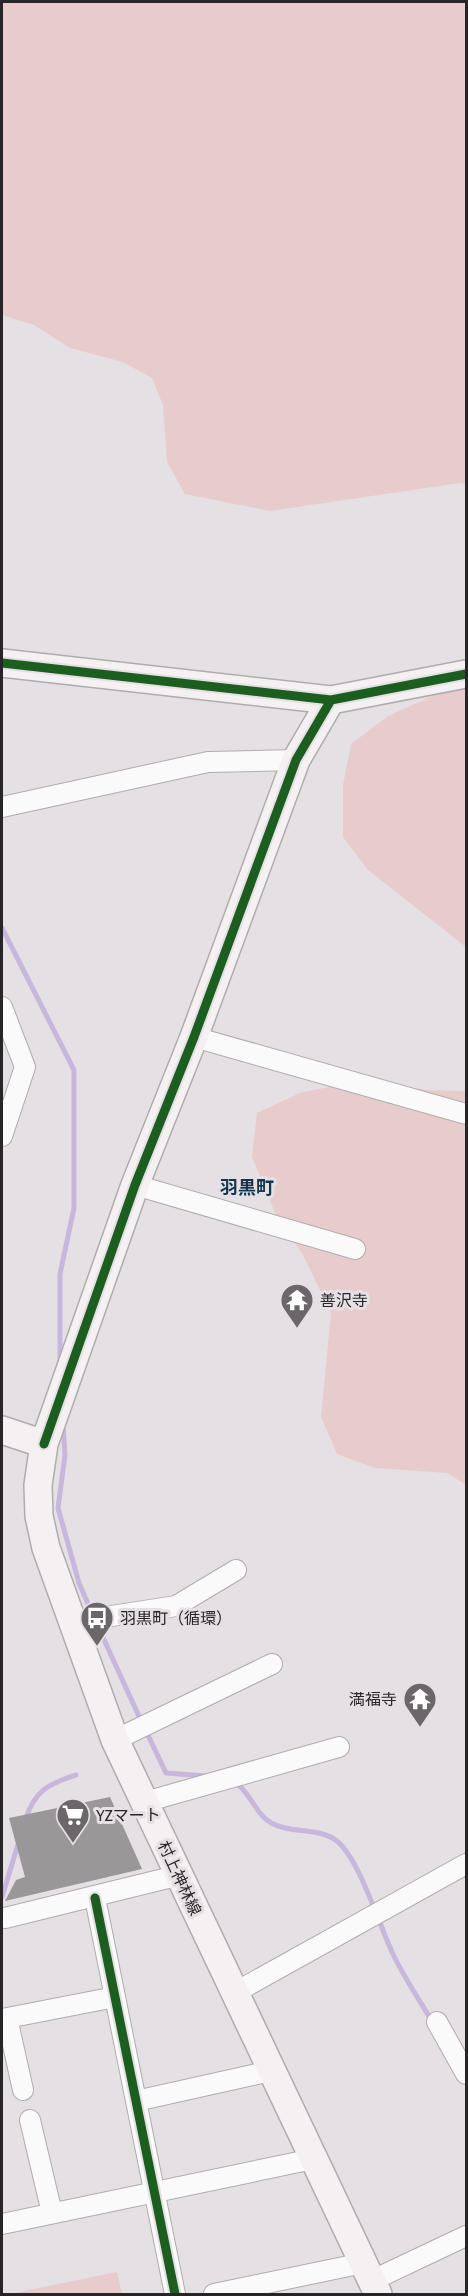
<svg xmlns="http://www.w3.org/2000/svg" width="468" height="2296" viewBox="0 0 468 2296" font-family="'Archivo Narrow','Noto Sans JP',sans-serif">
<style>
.green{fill:#e8cccb}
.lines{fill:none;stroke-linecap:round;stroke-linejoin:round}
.stream{stroke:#c8b6dd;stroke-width:5}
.building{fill:#9a9799}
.street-casing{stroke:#b0acae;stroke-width:22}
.secondary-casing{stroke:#b0acae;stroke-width:30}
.street{stroke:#fbfafb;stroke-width:20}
.secondary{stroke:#f5f1f2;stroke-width:27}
.cycleway-casing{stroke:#e6dfe3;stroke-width:13}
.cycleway{stroke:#1b5e20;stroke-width:9}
.labels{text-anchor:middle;stroke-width:6;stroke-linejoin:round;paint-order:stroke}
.poi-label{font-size:16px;fill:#282527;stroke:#e6dfe3;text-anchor:start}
.street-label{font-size:16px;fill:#282527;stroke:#e6dfe3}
.neighbourhood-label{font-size:18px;font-weight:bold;fill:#12364e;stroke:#e6dfe3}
</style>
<rect width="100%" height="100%" fill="#e5e0e3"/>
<!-- green -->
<path class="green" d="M2,2H466V484L460,483L270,511L185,494L167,462L163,405L152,378L123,362L70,348L34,325L2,315Z
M466,681V947L368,870L343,837V785L351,744L388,716Z
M362,1080L427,1090L466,1091V1485L447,1473L375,1468L337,1454L321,1417L331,1313L303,1255L276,1215L252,1157L257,1113L300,1093Z
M117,2272L122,2294H9Z"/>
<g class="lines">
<!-- stream -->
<path class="stream" d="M2,928L74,1070V1208L60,1274V1365
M63,1425L65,1455L58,1508L79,1583L92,1613
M96,1622L142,1723
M146,1731L166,1773L206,1776
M235,1783C251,1792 255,1814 271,1823C291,1834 319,1827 337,1841C359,1859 379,1924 392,1952C403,1976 419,1999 433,2023
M25,1821C34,1791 48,1784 76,1775
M2,1897L19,1841"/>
</g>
<!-- building -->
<path class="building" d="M110,1797L142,1869L5,1901L16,1880L25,1877L9,1818Z"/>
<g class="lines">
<!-- street casing -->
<g class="street-casing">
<path id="street" d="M2,807L208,762L296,760
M2,1007L25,1067L2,1136
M194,1037L466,1114
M135,1185L355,1249
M73,1622L176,1606L236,1570
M115,1740L272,1664
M145,1802L339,1747
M95,1898L175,2294
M5,1918L180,1875
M234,1993L466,1864
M7,2018L23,2090
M2,2019L115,1997
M437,2022L466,2074
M136,2101L271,2071
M30,2120L52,2213
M2,2224L313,2159
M371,2281L466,2236
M214,2294L363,2263"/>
</g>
<!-- secondary casing -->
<g class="secondary-casing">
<path id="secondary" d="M2,663L331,700
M2,1430L44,1444
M378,2294L115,1740L46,1548L39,1516L38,1485L44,1444L135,1185L194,1037L296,760L331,700L466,674"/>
</g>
<!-- street -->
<use href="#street" class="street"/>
<!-- secondary -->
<use href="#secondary" class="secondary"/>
<!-- cycleway casing -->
<g class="cycleway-casing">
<path id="cycleway" d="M2,663L331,700
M44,1444L135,1185L194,1037L296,760L331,700L466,674
M95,1898L175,2294"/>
</g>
<!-- cycleway -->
<use href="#cycleway" class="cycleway"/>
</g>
<!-- icons -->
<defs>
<g id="temple-pin" transform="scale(1.725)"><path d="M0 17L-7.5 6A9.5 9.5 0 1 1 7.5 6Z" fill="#6a6669" stroke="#e6dfe3"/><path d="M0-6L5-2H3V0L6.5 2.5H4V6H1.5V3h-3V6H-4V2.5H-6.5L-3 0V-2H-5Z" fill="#fff"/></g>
<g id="bus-pin" transform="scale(1.725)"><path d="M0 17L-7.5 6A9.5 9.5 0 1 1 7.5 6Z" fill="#6a6669" stroke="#e6dfe3"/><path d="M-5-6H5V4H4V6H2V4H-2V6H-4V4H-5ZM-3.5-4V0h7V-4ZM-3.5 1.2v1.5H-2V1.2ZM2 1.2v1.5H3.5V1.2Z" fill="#fff"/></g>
<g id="supermarket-pin" transform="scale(1.725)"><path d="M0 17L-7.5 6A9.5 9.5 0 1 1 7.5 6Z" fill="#6a6669" stroke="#e6dfe3"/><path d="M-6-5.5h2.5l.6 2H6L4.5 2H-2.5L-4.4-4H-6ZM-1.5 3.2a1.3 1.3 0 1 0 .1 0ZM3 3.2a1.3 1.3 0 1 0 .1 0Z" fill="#fff"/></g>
</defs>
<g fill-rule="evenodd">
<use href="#temple-pin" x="297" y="1300"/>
<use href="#bus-pin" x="97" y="1618"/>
<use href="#temple-pin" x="420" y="1699"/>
<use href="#supermarket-pin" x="73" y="1815"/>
</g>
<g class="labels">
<!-- poi labels -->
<g class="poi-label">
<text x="320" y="1306">善沢寺</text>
<text x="120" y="1624">羽黒町（循環）</text>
<text x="397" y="1705" text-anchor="end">満福寺</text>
<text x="96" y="1821">YZマート</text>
</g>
<!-- street labels -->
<g class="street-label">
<text transform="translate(180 1878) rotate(65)" y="6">村上神林線</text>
</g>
<!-- neighbourhood labels -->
<g class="neighbourhood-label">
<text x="247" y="1194">羽黒町</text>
</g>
</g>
<!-- border -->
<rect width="468" height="2296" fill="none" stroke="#282527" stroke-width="6"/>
</svg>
